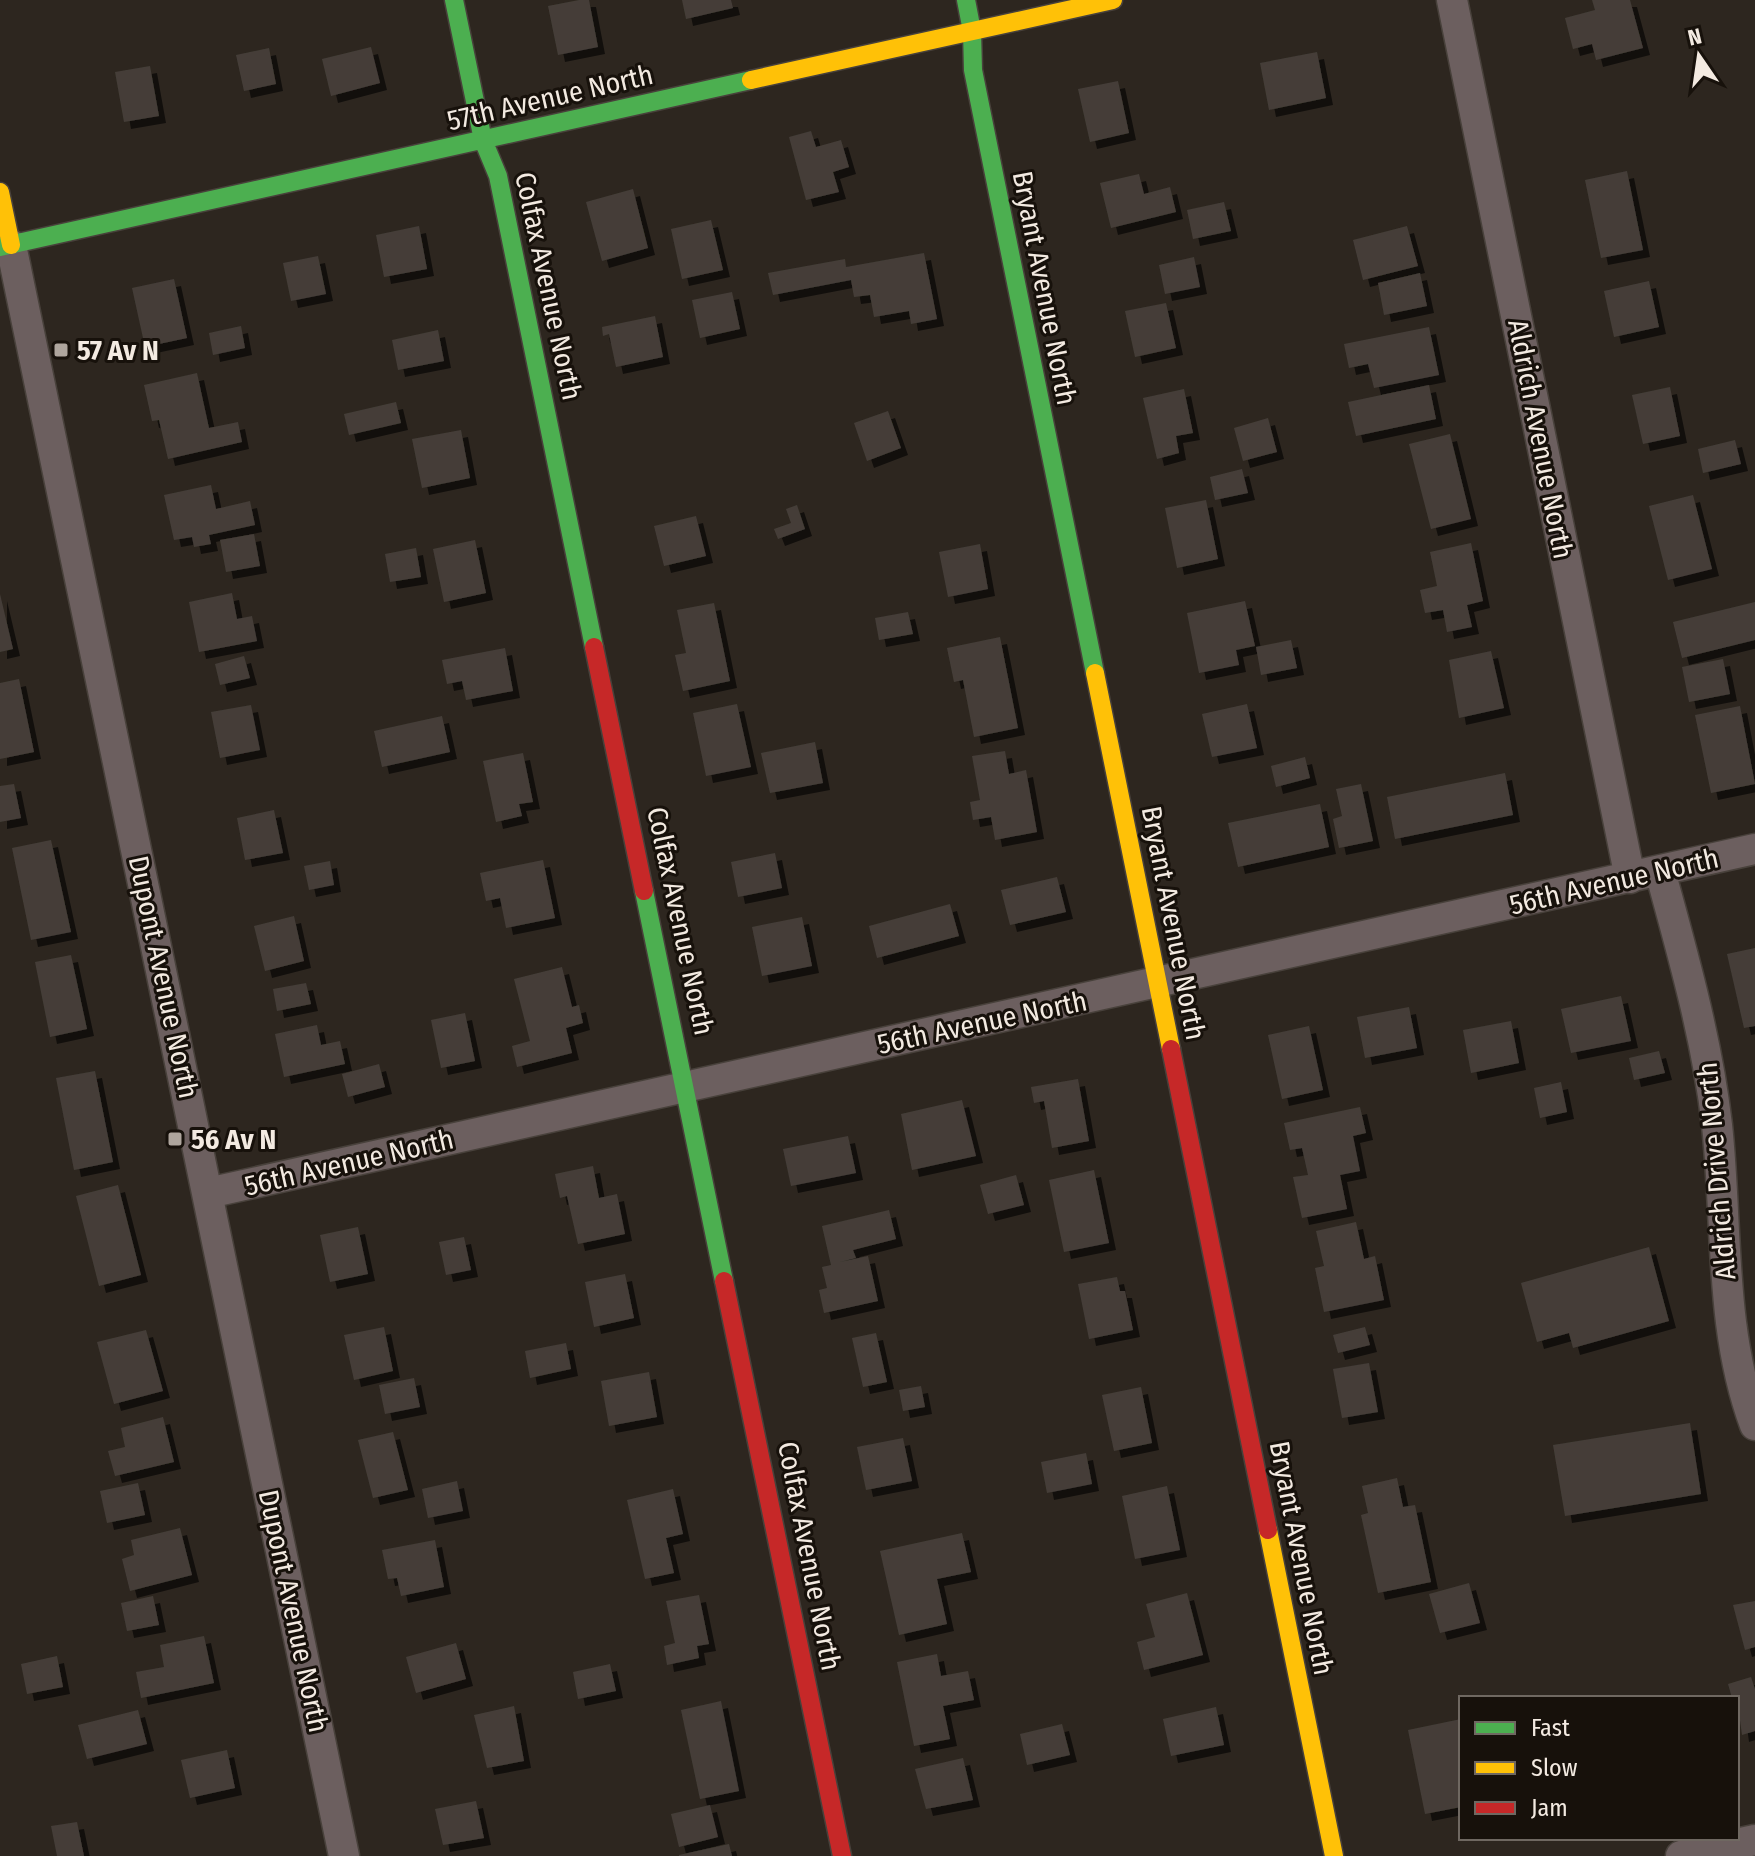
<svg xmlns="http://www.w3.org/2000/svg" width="1755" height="1856" viewBox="0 0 1755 1856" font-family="'Fira Sans Condensed',sans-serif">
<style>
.building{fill:#443e38;filter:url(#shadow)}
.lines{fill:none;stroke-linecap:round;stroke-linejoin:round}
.street-casing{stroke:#48413b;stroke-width:33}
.fast-casing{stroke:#48413b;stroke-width:21}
.slow-casing{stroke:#48413b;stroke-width:21}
.jam-casing{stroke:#48413b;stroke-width:21}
.street{stroke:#6c5f5f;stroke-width:30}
.fast{stroke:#4caf50;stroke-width:18}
.slow{stroke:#ffc107;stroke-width:18}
.jam{stroke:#c62828;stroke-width:18}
.poi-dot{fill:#aea59d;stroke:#17110b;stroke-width:3}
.labels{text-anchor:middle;stroke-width:6;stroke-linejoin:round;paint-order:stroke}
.street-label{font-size:28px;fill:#f3eae1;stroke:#17110b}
.poi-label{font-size:28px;font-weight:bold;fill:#f3eae1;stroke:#17110b;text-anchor:start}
</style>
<defs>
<filter id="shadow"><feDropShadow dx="7" dy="7" stdDeviation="0" flood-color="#0009"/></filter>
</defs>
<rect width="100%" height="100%" fill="#2d261f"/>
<!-- building -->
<path class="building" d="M579,0H589L598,47L558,55L548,6Z
M682,0H731L733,8L686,19Z
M1592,0H1630L1643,48L1596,60L1592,44L1573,49L1565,18L1595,10Z
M371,47L380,83L331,96L322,59Z
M269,48L276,84L244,91L236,55Z
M1317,52L1326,98L1269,110L1260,63Z
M150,66L159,116L124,122L115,72Z
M1118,81L1129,133L1090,142L1078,89Z
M811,131L816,147L841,140L849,167L833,172L839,192L806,200L789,137Z
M1627,171L1643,250L1601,258L1585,180Z
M1139,174L1144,194L1170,187L1176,212L1111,228L1100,183Z
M633,189L648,248L602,261L586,202Z
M1224,202L1231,231L1193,239L1187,210Z
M711,220L723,270L682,279L671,229Z
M419,226L427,269L384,277L376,235Z
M1407,226L1418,266L1363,280L1353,240Z
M924,253L937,319L911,324L909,311L874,317L870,295L854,297L851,280L773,295L768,273L845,259L846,267Z
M318,256L326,294L291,301L283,263Z
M1194,257L1200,287L1165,294L1159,265Z
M1420,273L1427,306L1384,315L1378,283Z
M174,279L187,338L145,347L132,288Z
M1649,281L1659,327L1614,337L1604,291Z
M732,292L740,329L700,338L692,300Z
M1166,303L1176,348L1135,357L1125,311Z
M655,316L663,357L616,367L609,334L603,336L602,327Z
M241,326L245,348L213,355L209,333Z
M1429,327L1439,375L1374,388L1368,364L1349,368L1344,344Z
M438,330L444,361L398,370L392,340Z
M197,373L209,428L238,422L242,442L168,459L159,420L152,421L144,385Z
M1429,385L1436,419L1356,436L1348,402Z
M1670,387L1680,436L1643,444L1632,395Z
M1184,389L1193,433L1176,436L1179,453L1157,459L1143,398Z
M396,402L401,423L349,435L344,414Z
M888,411L901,448L867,461L854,423Z
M1268,418L1277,452L1243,461L1234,428Z
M461,430L470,478L422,488L412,439Z
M1450,434L1471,519L1431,529L1409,444Z
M1735,440L1741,464L1703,473L1698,449Z
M1242,469L1248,493L1215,500L1210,477Z
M211,485L216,509L250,501L255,525L209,535L211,544L194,547L192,537L174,540L164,495Z
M1693,495L1712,569L1668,580L1649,506Z
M1206,500L1218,559L1177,568L1165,508Z
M797,505L805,529L778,539L774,529L791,523L786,509Z
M696,516L706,556L664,566L654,526Z
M254,534L260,566L226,572L220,540Z
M475,540L486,593L444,602L433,549Z
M1471,543L1483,601L1467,605L1472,627L1447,632L1443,610L1425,613L1420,590L1437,586L1430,552Z
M980,544L988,589L948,597L939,552Z
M416,548L421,577L390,582L385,554Z
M232,593L237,619L252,616L257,641L199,652L189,602Z
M0,594L13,649L0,652Z
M1245,601L1255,646L1236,650L1239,665L1199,673L1187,613Z
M1755,602V640L1682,658L1673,622Z
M714,603L730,681L683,691L675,655L686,653L677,610Z
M908,612L913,634L879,640L875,618Z
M1000,637L1018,728L974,737L963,680L954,682L947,648Z
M1291,640L1297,668L1261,675L1256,647Z
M505,648L513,691L466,700L462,681L447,684L442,660Z
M1491,651L1504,708L1459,718L1449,660Z
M244,656L250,678L220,685L215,664Z
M1723,659L1730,694L1689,702L1682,667Z
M19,679L34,752L0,759V683Z
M737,704L751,767L706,776L693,713Z
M1247,704L1257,748L1212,757L1202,714Z
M251,705L260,750L220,758L211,712Z
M1740,706L1755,784L1711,793L1695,715Z
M442,716L450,752L382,767L374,731Z
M815,742L823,783L770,793L761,753Z
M1005,751L1009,774L1026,770L1037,832L995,840L991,817L973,820L970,802L980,800L972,756Z
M523,753L533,802L519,804L522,816L496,822L483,761Z
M1305,757L1310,778L1276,787L1271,766Z
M1505,773L1513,815L1395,839L1387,797Z
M14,784L21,818L0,822V786Z
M1361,784L1373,841L1339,848L1333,819L1342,816L1336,789Z
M1320,804L1329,847L1238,867L1228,823Z
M274,810L283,853L245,860L237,818Z
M51,840L71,932L31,940L12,848Z
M775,853L782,888L738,897L731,862Z
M543,860L555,918L506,928L500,898L486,901L480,873Z
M330,861L334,885L309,890L304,866Z
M1057,877L1066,912L1010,925L1001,890Z
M950,904L959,936L877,958L869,926Z
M294,916L304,961L265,971L254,926Z
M802,917L812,966L762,976L752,927Z
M1755,948V1026L1744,1028L1727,954Z
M71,955L87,1029L50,1037L35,962Z
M562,967L572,1007L579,1005L583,1023L566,1028L572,1053L517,1067L512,1046L530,1041L514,979Z
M306,983L311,1004L277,1011L273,989Z
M1621,996L1631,1041L1571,1053L1561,1009Z
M1409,1007L1417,1048L1365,1058L1357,1017Z
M465,1013L475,1061L441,1068L431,1020Z
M1511,1021L1519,1063L1471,1073L1463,1030Z
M317,1025L321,1045L340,1041L345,1064L284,1077L275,1034Z
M1309,1026L1323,1090L1282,1099L1268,1035Z
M1659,1051L1665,1073L1634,1080L1629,1058Z
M379,1064L385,1087L348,1097L342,1074Z
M95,1071L113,1162L74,1170L56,1078Z
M1078,1079L1089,1141L1052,1148L1044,1101L1034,1103L1031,1087Z
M1561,1082L1567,1112L1540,1118L1534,1088Z
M962,1100L976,1156L912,1170L901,1114Z
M1360,1107L1366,1133L1353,1136L1360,1171L1340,1175L1347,1209L1302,1218L1293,1177L1308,1175L1302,1148L1290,1150L1284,1123Z
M848,1136L856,1173L791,1186L783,1149Z
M593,1166L599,1198L617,1194L625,1234L578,1244L567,1196L560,1198L555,1174Z
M1094,1170L1109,1243L1064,1252L1049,1180Z
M1016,1175L1024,1205L988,1214L980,1185Z
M118,1185L141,1275L99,1286L76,1196Z
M889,1210L896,1239L853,1250L856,1258L840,1262L868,1256L878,1301L824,1313L819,1290L827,1288L822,1267L831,1265L822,1226Z
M1356,1222L1364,1259L1375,1256L1384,1300L1324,1312L1315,1268L1324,1266L1316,1231Z
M358,1227L368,1274L330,1282L320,1235Z
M464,1237L471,1270L446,1275L439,1242Z
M1649,1247L1669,1321L1573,1348L1569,1333L1537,1342L1521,1283Z
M625,1274L634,1318L594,1327L585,1282Z
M1117,1277L1120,1291H1125L1133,1330L1089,1339L1078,1284Z
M384,1327L393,1371L354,1380L344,1335Z
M1365,1327L1370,1345L1338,1353L1333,1335Z
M146,1330L163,1391L114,1404L97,1342Z
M876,1333L887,1382L863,1387L852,1338Z
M566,1343L571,1369L530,1378L525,1351Z
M1369,1363L1378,1412L1342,1418L1333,1369Z
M649,1372L657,1417L609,1426L601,1381Z
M414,1378L420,1407L385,1414L379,1385Z
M921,1386L925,1407L903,1411L899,1390Z
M1141,1387L1152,1443L1114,1451L1102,1395Z
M163,1417L174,1462L115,1476L108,1451L125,1447L121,1428Z
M1690,1423L1701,1494L1565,1516L1553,1445Z
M393,1432L408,1490L373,1498L358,1440Z
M903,1438L912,1481L866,1490L857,1447Z
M1086,1453L1092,1484L1047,1493L1041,1462Z
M1397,1478L1403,1507L1415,1505L1431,1582L1378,1593L1361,1515L1368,1513L1362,1486Z
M457,1481L463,1511L428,1518L422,1489Z
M138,1483L145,1515L107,1523L100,1491Z
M1167,1486L1180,1550L1135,1559L1122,1496Z
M673,1489L683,1534L666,1538L674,1573L645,1579L627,1500Z
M180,1528L192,1575L130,1591L122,1559L134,1555L131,1540Z
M962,1533L971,1572L937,1579L947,1624L899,1635L880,1551Z
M435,1540L444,1587L401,1596L397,1578L388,1579L382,1550Z
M1469,1583L1480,1623L1440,1633L1429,1594Z
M1187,1593L1203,1655L1144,1670L1137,1642L1155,1637L1146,1604Z
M699,1595L709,1644L697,1646L699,1658L667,1665L664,1646L675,1643L666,1601Z
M153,1596L159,1625L127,1631L121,1603Z
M1755,1601V1647L1745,1650L1733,1605Z
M204,1636L214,1683L141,1698L136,1672L164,1667L160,1645Z
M456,1643L466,1679L416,1693L406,1657Z
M937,1654L941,1676L968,1671L974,1700L943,1706L950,1739L914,1746L897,1662Z
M57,1656L63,1687L27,1694L21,1664Z
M610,1664L616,1691L578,1699L573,1672Z
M1751,1677L1755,1689V1731L1742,1735L1737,1698H1732L1728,1684Z
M721,1701L739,1791L700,1799L681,1710Z
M514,1706L524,1761L487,1768L474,1715Z
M1216,1707L1224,1745L1171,1756L1163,1719Z
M138,1710L147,1744L87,1759L78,1725Z
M1461,1719V1807L1425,1814L1408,1730Z
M1062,1724L1070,1755L1027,1765L1020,1734Z
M227,1750L235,1788L190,1798L181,1760Z
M963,1758L973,1800L926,1809L915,1769Z
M476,1801L484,1838L443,1845L435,1809Z
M710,1805L718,1837L679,1847L671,1814Z
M77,1822L84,1856H57L51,1826Z
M729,1844L732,1856H679V1855Z"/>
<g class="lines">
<!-- street casing -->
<g class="street-casing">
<path id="street" d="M1452,0L1630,878
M11,245L344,1856
M1660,871C1683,955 1707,1039 1717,1125C1728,1227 1719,1328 1755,1425
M208,1193L1755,849
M1681,1856L1755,1840"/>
</g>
<!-- fast casing -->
<g class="fast-casing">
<path id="fast" d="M454,0L483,140L498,176L594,647
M966,0L972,31L973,70L1095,673
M0,247L751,80
M644,891L724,1281"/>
</g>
<!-- slow casing -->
<g class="slow-casing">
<path id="slow" d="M751,80L1113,0
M0,192L11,245
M1095,673L1171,1049
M1268,1530L1334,1856"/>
</g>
<!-- jam casing -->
<g class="jam-casing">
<path id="jam" d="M594,647L644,891
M1171,1049L1268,1530
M724,1281L842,1856"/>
</g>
<!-- street -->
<use href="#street" class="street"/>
<!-- fast -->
<use href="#fast" class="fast"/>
<!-- slow -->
<use href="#slow" class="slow"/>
<!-- jam -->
<use href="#jam" class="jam"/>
</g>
<!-- markers -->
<g class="poi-dot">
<rect x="53" y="342" width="16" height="16" rx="4"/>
<rect x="167" y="1131" width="16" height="16" rx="4"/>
</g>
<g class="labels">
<!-- street labels -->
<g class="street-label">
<text transform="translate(550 97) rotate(-13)" y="10">57th Avenue North</text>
<text transform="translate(549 286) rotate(78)" y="10">Colfax Avenue North</text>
<text transform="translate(1045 288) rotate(79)" y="10">Bryant Avenue North</text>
<text transform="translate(1541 439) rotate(79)" y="10">Aldrich Avenue North</text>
<text transform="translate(1614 881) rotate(-13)" y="10">56th Avenue North</text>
<text transform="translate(681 921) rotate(78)" y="10">Colfax Avenue North</text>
<text transform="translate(1174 923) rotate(79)" y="10">Bryant Avenue North</text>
<text transform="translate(164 977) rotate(78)" y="10">Dupont Avenue North</text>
<text transform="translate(982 1022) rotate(-12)" y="10">56th Avenue North</text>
<text transform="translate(349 1162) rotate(-13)" y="10">56th Avenue North</text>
<text transform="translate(1716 1171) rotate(-95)" y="10">Aldrich Drive North</text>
<text transform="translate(810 1556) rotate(79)" y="10">Colfax Avenue North</text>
<text transform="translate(1302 1558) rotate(79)" y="10">Bryant Avenue North</text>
<text transform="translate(294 1611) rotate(78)" y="10">Dupont Avenue North</text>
</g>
<!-- poi labels -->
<g class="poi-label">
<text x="77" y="360">57 Av N</text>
<text x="191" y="1149">56 Av N</text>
</g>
</g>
<!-- legend -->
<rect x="1459" y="1696" width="280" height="144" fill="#17110b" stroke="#6f6861" stroke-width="2"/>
<rect x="1475" y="1722" width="40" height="12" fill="#4caf50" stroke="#6f6861" stroke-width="2"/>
<text x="1531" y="1736" font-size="24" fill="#f3eae1">Fast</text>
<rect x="1475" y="1762" width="40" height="12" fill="#ffc107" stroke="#6f6861" stroke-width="2"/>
<text x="1531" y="1776" font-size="24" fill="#f3eae1">Slow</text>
<rect x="1475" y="1802" width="40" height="12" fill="#c62828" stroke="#6f6861" stroke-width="2"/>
<text x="1531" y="1816" font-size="24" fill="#f3eae1">Jam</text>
<!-- north arrow -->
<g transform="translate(1699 56) rotate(347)" stroke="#17110b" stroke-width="6" paint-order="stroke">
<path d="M0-6L14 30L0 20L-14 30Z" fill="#f3eae1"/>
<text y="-12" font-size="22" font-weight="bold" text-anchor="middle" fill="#f3eae1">N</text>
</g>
</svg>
